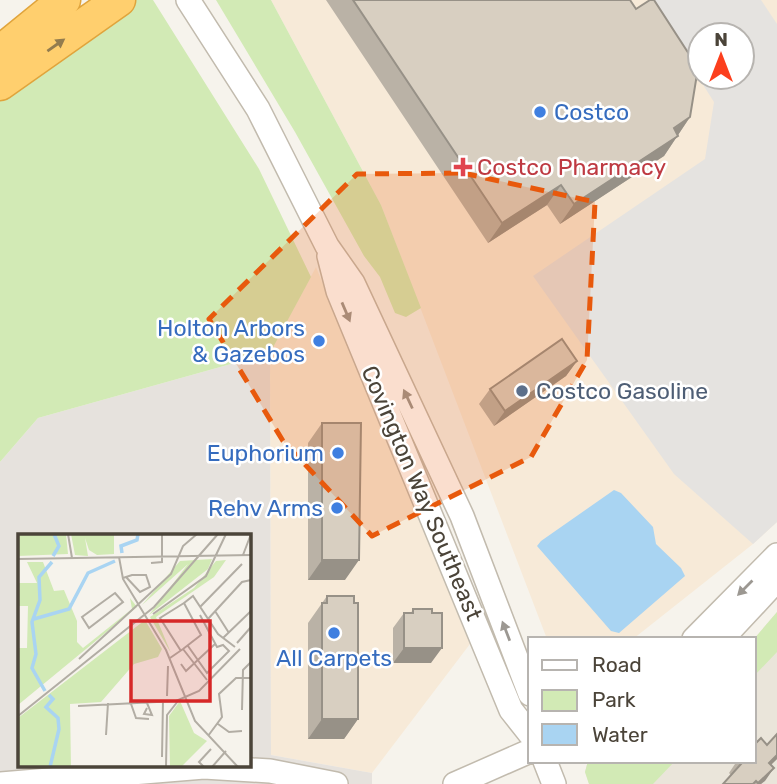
<svg xmlns="http://www.w3.org/2000/svg" width="777" height="784" viewBox="0 0 777 784" font-family="Rubik,sans-serif">
<style>
.residential{fill:#eae5da}
.commercial{fill:#f7ead8;fill-rule:evenodd}
.industrial{fill:#e6e2dd;fill-rule:evenodd}
.green{fill:#d2eab5}
.parking{fill:#e5e3e0;fill-rule:evenodd}
.water{fill:#a9d4f2}
.lines{fill:none;stroke-linecap:round;stroke-linejoin:round}
.minor-casing{stroke:#c2bbae;stroke-width:26}
.highway-casing{stroke:#e0a43c;stroke-width:35}
.minor{stroke:#fff;stroke-width:23}
.highway{stroke:#ffcf6e;stroke-width:32}
.wall{fill:#bab2a6}
.shaded-wall{fill:#979187}
.building{fill:#d8cfc1;stroke:#979187;stroke-width:2}
.oneway{fill:#937c4e}
.oneway2{fill:#9c9892}
.marked{fill:#e8590c;fill-opacity:0.2;stroke:#e8590c;stroke-width:5;stroke-dasharray:14 9;stroke-linejoin:round}
.shop-dot{fill:#3f7fe0;stroke:#fff;stroke-width:2.5}
.health-dot{fill:#e0444e;stroke:#fff;stroke-width:2.5}
.service-dot{fill:#5c6f8a;stroke:#fff;stroke-width:2.5}
.labels{text-anchor:middle;stroke-width:5;stroke-linejoin:round;paint-order:stroke}
.shop-label{font-size:23px;fill:#366cbe;stroke:#fff;text-anchor:end}
.health-label{font-size:23px;fill:#be3a42;stroke:#fff;text-anchor:start}
.service-label{font-size:23px;fill:#4e5e75;stroke:#fff;text-anchor:start}
.street-label{font-size:23px;fill:#4b4439;stroke:#fff}
.inset-river{fill:none;stroke:#a9d4f2;stroke-width:3.5}
.inset-road{fill:none;stroke:#b2ada4;stroke-width:2}
.view{fill:#d62828;fill-opacity:0.15;stroke:#d62828;stroke-width:3.5}
.inset-edge{fill:none;stroke:#4b4439;stroke-width:3.5}
</style>
<rect width="100%" height="100%" fill="#f6f3ec"/>
<!-- residential -->
<path class="residential" d="M777,612V784H589L585,772L588,761H754V639Z"/>
<!-- commercial -->
<path class="commercial" d="M271,0H777V522L753,544L633,639H547L381,205ZM700,35H742V77H700Z
M316,267L470,644L372,773L271,755L270,353Z"/>
<!-- industrial -->
<path class="industrial" d="M270,353L271,755L372,773V784H0V462L38,418ZM19,536H248V765H19Z"/>
<!-- green -->
<path class="green" d="M133,0H153L259,169L311,277L270,353L38,418L0,462V100Z
M216,0H271L381,205L421,308L406,317L395,313L380,277L364,256L295,132Z
M777,612V652L754,676V639Z
M588,761H675L653,784H589L585,772Z"/>
<!-- parking -->
<path class="parking" d="M649,0H761L777,24V522L753,544L674,474L533,276L705,159L714,102ZM700,35H742V77H700Z"/>
<!-- water -->
<path class="water" d="M614,490L621,493L653,527L656,544L681,568L685,576L619,633L611,631L537,546L541,541Z"/>
<g class="lines">
<!-- minor casing -->
<g class="minor-casing">
<path id="minor" d="M188,0L258,109L327,246L353,283L462,516L530,694
M329,256L338,291L511,710L530,734
M694,639L777,555
M722,639L777,580
M545,761L554,784
M0,784L204,767L270,771L336,784
M455,784L530,751"/>
</g>
<!-- highway casing -->
<g class="highway-casing">
<path id="highway" d="M0,52L64,0
M0,84L119,0"/>
</g>
<!-- minor -->
<use href="#minor" class="minor"/>
<!-- highway -->
<use href="#highway" class="highway"/>
</g>
<!-- wall -->
<path class="wall" d="M326,0H630L690,117L664,156L560,224L547,205L488,243Z
M577,361L566,376L494,426L479,404L490,389Z
M322,423L345,580H308V443Z
M327,596L358,719L344,739H308V623Z
M413,609L431,663H393V628L404,613H411Z
M777,734V759L771,765L774,768L761,784H723L731,775L729,773L737,761H754L767,745Z"/>
<!-- shaded-wall -->
<path class="shaded-wall" d="M690,117L664,156L560,224L574,204Z
M561,185L547,205L488,243L502,223Z
M577,361L566,376L494,426L505,411Z
M322,560H359L345,580H308Z
M404,648H442L431,663H393Z
M322,719H358L344,739H308Z
M777,755V759L760,775L769,763Z
M774,768L765,781L761,784H757Z"/>
<!-- building -->
<path class="building" d="M353,0H630L636,9L650,0H654L698,68L690,117L674,128L678,136L574,204L561,185L502,223Z
M562,339L577,361L505,411L490,389Z
M322,423H361L359,560H322Z
M327,596H354V603H358V719H322V603H327Z
M413,609H432V613H442V648H404V613H413Z
M777,734V755L769,763L774,768L758,783L756,781L753,784H723L741,764L738,761H754V745L761,738L767,745Z"/>
<!-- one-way arrows -->
<defs><path id="oneway-solid" d="M-6-.8H1V-3.2L6.5 0L1 3.2V.8H-6Z" transform="scale(1.75)"/></defs>
<use class="oneway" href="#oneway-solid" transform="translate(56 45) rotate(-35)"/>
<g class="oneway2">
<use href="#oneway-solid" transform="translate(346 312) rotate(67)"/>
<use href="#oneway-solid" transform="translate(408 399) rotate(-115)"/>
<use href="#oneway-solid" transform="translate(745 588) rotate(135)"/>
<use href="#oneway-solid" transform="translate(506 631) rotate(-111)"/>
</g>
<!-- marked area -->
<path class="marked" d="M463,173L595,202L587,360L531,457L372,536L283,441L209,319L357,174Z"/>
<!-- markers -->
<g class="shop-dot">
<circle cx="540" cy="112" r="7"/>
<circle cx="319" cy="341" r="7"/>
<circle cx="338" cy="453" r="7"/>
<circle cx="337" cy="508" r="7"/>
<circle cx="334" cy="633" r="7"/>
</g>
<path class="health-dot" d="M459.5 156.5h7v7h7v7h-7v7h-7v-7h-7v-7h7z"/>
<circle class="service-dot" cx="522" cy="391" r="7"/>
<g class="labels">
<!-- shop labels -->
<g class="shop-label">
<text x="554" y="120" text-anchor="start">Costco</text>
<text x="305" y="336">Holton Arbors<tspan x="305" dy="26">&amp; Gazebos</tspan></text>
<text x="324" y="461">Euphorium</text>
<text x="323" y="516">Rehv Arms</text>
<text x="334" y="666" text-anchor="middle">All Carpets</text>
</g>
<!-- health labels -->
<g class="health-label">
<text x="477" y="175">Costco Pharmacy</text>
</g>
<!-- service labels -->
<g class="service-label">
<text x="536" y="399">Costco Gasoline</text>
</g>
<!-- street labels -->
<g class="street-label">
<text transform="translate(422 493) rotate(67)" y="8">Covington Way Southeast</text>
</g>
</g>
<!-- overview -->
<g transform="translate(18 534)">
<rect width="233" height="233" fill="#f6f3ec"/>
<path d="M0,0H48L50,20L0,22ZM53,0H96V20L79,21L71,16L67,4L70,22L57,21ZM194,25L190,35L131,81L170,30L124,71L162,27ZM208,26L196,43L138,83L153,119L132,83L176,54L198,27ZM9,28H25L36,57L46,56L59,87V108L65,114L114,75L112,64L119,73L0,171V114H9L10,72H0V49H19ZM127,86L144,115L140,123L116,130L83,168L52,170L53,233H0V184ZM162,167L176,199L189,207L163,233H152L151,182Z" fill="#d2eab5"/>
<path class="inset-river" d="M104,19L103,12L119,6L120,0M35,22L41,12L36,0M16,85L51,75L70,39L97,27M27,157L14,134L18,120L14,88L22,66L21,43L34,28M31,161L35,165L28,173L40,184L41,195L32,233"/>
<path class="inset-road" d="M50,0L54,24M225,21L233,0M101,23L105,45L148,116L177,187L220,233M0,25L233,21M133,29L144,28V0M105,44L114,41H128L132,53L122,58L108,43M97,59L105,68L71,94L64,83ZM182,73L224,30M197,77L211,99M135,80L188,42L208,0M190,85L224,48L233,46M205,104L233,77M219,109L233,93M170,112L189,139L211,117L205,111L199,113L182,81M165,115L183,101L166,69L175,62L200,100L217,113M163,117L142,84L166,69M152,124L165,115L189,146M61,125L153,40L165,12L179,0M163,130L168,137L197,110M149,162L150,132M112,167L118,184L131,185M129,169L134,181L126,180L129,174M60,172L158,167L181,157L222,115M224,176L225,136L233,128M0,182L136,73L200,0M200,190L211,198L224,197M88,201L90,169M190,202L204,183L201,160L218,144H233M144,223L145,166M148,233L149,181L160,167M186,233L181,228L193,215M194,233L208,217"/>
<path class="view" d="M113,87H192V167H113Z"/>
<rect width="233" height="233" class="inset-edge"/>
</g>
<!-- legend -->
<rect x="528" y="637" width="228" height="126" fill="#ffffff" stroke="#b7b4b0" stroke-width="2"/>
<rect x="542" y="660" width="35" height="10" fill="#ffffff" stroke="#b7b4b0" stroke-width="2"/>
<text x="592" y="672" font-size="21" fill="#4b4439">Road</text>
<rect x="542" y="690" width="35" height="21" fill="#d2eab5" stroke="#b7b4b0" stroke-width="2"/>
<text x="592" y="707" font-size="21" fill="#4b4439">Park</text>
<rect x="542" y="724" width="35" height="21" fill="#a9d4f2" stroke="#b7b4b0" stroke-width="2"/>
<text x="592" y="742" font-size="21" fill="#4b4439">Water</text>
<!-- north arrow -->
<g transform="translate(721 56)"><circle r="33" fill="#ffffff" stroke="#b7b4b0" stroke-width="2"/>
<path d="M0-5L12 26L0 18L-12 26Z" fill="#fc3f1d"/>
<text y="-10" font-size="19" font-weight="bold" text-anchor="middle" fill="#4b4439">N</text>
</g>
</svg>
